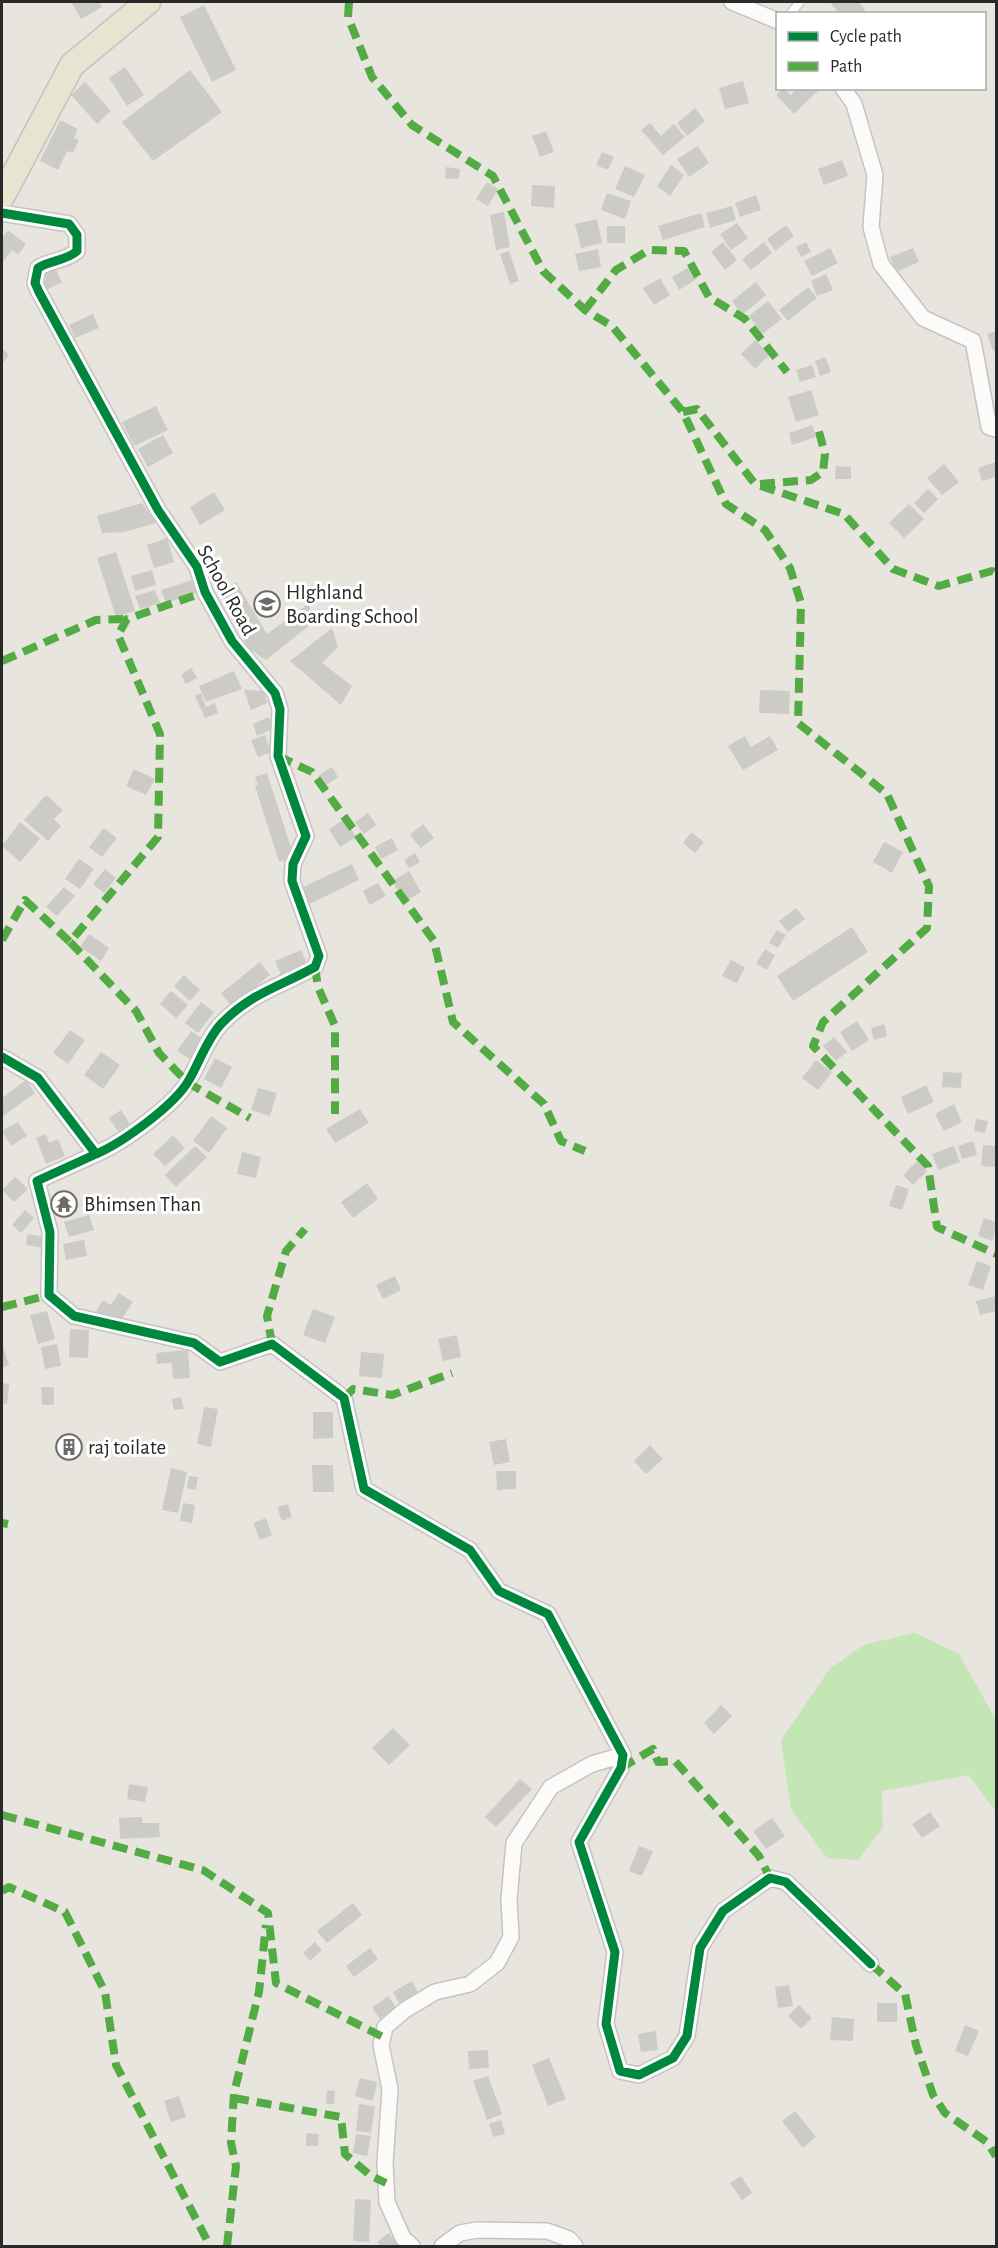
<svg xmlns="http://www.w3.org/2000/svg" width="998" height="2248" viewBox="0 0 998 2248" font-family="'Alegreya Sans',sans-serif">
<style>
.green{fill:#c3e6b4}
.building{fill:#cdcbc6}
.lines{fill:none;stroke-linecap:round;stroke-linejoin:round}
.service-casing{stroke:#c5c4c4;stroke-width:10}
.minor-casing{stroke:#c5c4c4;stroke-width:18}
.primary-casing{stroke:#c4c3c0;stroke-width:27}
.service{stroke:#fcfbfa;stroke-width:8}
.minor{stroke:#fcfbfa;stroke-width:15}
.primary{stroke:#e7e4d2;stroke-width:24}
.quiet{stroke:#53ab44;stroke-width:8;stroke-dasharray:15 8;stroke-linecap:butt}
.cycleway-casing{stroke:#fff;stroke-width:13}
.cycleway{stroke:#00873e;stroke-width:9}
.labels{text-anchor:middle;stroke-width:6;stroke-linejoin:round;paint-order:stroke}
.street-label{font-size:21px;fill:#292929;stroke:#fff}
.poi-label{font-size:21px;fill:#292929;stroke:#fff;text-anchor:start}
</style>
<rect width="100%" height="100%" fill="#e8e5de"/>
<!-- green -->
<path class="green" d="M915,1633L959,1654L996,1720V1812L969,1775L882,1791L883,1828L858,1860L827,1858L791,1809L781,1740L829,1670L863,1645Z"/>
<!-- building -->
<path class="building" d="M71,2H99L102,7L81,19Z
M830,2H859L867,13L839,14Z
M204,5L236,70L212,82L180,17Z
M125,67L144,95L127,106L109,78Z
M190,70L222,112L153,161L122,122Z
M743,81L749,103L725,109L719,88Z
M85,82L111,111L97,124L71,95Z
M783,88L791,95L797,88H821L794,114L776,95Z
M695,108L705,121L687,136L677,123Z
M60,120L78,129L74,138L79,140L73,153L67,151L58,170L40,161Z
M650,123L661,136L674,124L685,137L663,155L641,130Z
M546,131L554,152L540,157L532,136Z
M698,146L709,163L689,177L677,159Z
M602,152L614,157L608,170L596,165Z
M842,160L848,176L824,185L818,169Z
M671,165L684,175L670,196L657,186Z
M625,166L645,175L634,197L615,189Z
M446,167L460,169L459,179L445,178Z
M487,182L498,189L488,206L476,199Z
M532,185L555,186L554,208L531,206Z
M607,193L631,201L625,219L601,210Z
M756,195L761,210L740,217L735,203Z
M732,206L736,220L710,228L706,213Z
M504,212L510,247L496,250L490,215Z
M701,213L705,227L663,240L658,226Z
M597,219L602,243L581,248L575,224Z
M737,223L748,238L731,250L720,234Z
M786,225L794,236L775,251L767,239Z
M607,226H625V243H607Z
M8,230L26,244L18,255L12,250L2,263V238Z
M723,242L737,260L725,270L711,252Z
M764,242L772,253L751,270L742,259Z
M806,242L811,252L801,257L796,247Z
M830,248L838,263L812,276L804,261Z
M913,248L919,262L896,272L890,257Z
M598,249L601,267L579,271L575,254Z
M509,251L519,281L510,284L500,254Z
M691,266L698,278L679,290L672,277Z
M55,268L62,282L46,290L42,282L46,280L43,273Z
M826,274L833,290L817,296L811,281Z
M660,278L670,295L654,305L643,288Z
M756,282L766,295L742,315L732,301Z
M808,287L817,298L788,321L779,310Z
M768,301L782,319L762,334L749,316Z
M93,314L99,328L75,338L69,325Z
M996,331V350L993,351L987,334Z
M755,340L770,355L755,369L741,354Z
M2,348L9,355L2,364Z
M825,357L831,372L820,376L815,361Z
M812,365L816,377L800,382L796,370Z
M811,390L819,415L796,422L788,397Z
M156,406L168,430L134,446L122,422Z
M812,425L816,437L792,445L789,433Z
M163,435L173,453L148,467L138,449Z
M995,462L996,477L982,481L978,468Z
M944,464L959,482L942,495L927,478Z
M836,466L851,467V479H835Z
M928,489L938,499L924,513L914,503Z
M214,492L225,510L200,525L190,507Z
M142,503L156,523L124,532L102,533L97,516Z
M909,504L924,519L904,538L889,523Z
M167,538L174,562L154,568L147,545Z
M116,552L135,611L116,617L97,558Z
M152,570L156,585L135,591L131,576Z
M196,579L200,592L166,603L161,590Z
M236,582L267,634L308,604L315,621L266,660L248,648L221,591Z
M155,590L160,603L140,609L135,596Z
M332,628L338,647L322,663L352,686L341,705L290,661Z
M191,668L197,678L186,684L181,675Z
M234,671L242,689L206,702L199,686Z
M244,690L264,691L267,703L251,710Z
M760,690L790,691L789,714L759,713Z
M201,693L206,707L215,703L218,713L205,718L195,696Z
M269,717L273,729L257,736L253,724Z
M265,735L271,752L258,757L251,740Z
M745,736L751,747L770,736L778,750L743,770L728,746Z
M332,767L338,777L325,786L318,776Z
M134,769L155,779L146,795L126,786Z
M267,773L294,857L279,862L255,786L258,785L255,777Z
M46,795L63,810L54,819L61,826L48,841L24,820Z
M368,813L376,825L364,834L355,822Z
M345,819L356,837L340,847L329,829Z
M20,822L40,839L20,862L2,846Z
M423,824L434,838L421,848L410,835Z
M104,828L117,838L102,857L89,847Z
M691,832L704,842L695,853L683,843Z
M392,838L398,850L381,859L375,847Z
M884,842L903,852L892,873L873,862Z
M415,853L420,862L409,868L404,860Z
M79,859L94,869L80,889L65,879Z
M352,864L359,880L305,906L297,890Z
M105,869L116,878L104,893L93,884Z
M409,871L421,892L404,902L392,881Z
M378,883L386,896L370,905L363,891Z
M64,887L75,896L57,916L46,907Z
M796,908L805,919L788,932L779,921Z
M852,927L868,952L793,1001L777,976Z
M777,930L786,935L778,948L769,943Z
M89,934L109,948L101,961L80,947Z
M765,949L775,955L767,970L756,964Z
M301,950L308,966L282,977L275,961Z
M731,960L745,967L737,983L722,976Z
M260,962L270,975L231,1006L221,993Z
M184,975L200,990L190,1001L174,986Z
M171,991L188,1005L176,1018L160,1004Z
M201,1002L214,1012L198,1033L185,1023Z
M857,1021L869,1040L852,1051L840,1032Z
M884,1024L887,1036L874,1040L871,1028Z
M70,1030L85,1040L68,1064L53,1053Z
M191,1031L203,1039L190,1059L177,1051Z
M834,1037L847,1052L836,1061L823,1046Z
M101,1052L120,1065L103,1089L84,1075Z
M215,1058L232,1067L221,1088L204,1079Z
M816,1060L832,1072L818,1090L802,1078Z
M943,1072L962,1073L961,1088L942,1087Z
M26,1080L35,1093L2,1117V1098Z
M926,1085L934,1102L908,1114L901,1097Z
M258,1088L277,1093L270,1116L251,1110Z
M954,1104L962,1122L944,1131L935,1114Z
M360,1109L369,1123L335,1143L326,1129Z
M121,1110L130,1124L118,1131L109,1118Z
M211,1116L227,1128L209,1153L193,1141Z
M976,1119L988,1121L985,1133L974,1131Z
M18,1122L27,1136L11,1146L2,1131Z
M46,1134L49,1143L58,1139L65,1156L46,1164L36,1138Z
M173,1135L185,1148L165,1166L153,1154Z
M973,1141L977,1155L962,1159L958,1146Z
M983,1145L996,1146V1167L981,1166Z
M195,1146L207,1157L176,1187L165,1175Z
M954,1146L960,1162L938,1170L932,1154Z
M242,1152L261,1157L256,1178L237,1174Z
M917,1161L927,1171L913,1185L903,1175Z
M15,1177L28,1189L14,1202L2,1190Z
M367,1183L378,1199L353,1218L341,1202Z
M896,1185L909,1189L902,1210L889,1206Z
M71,1193L77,1212L61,1217L55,1198Z
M25,1210L34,1218L21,1233L12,1225Z
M89,1215L94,1230L69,1237L64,1222Z
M984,1218L996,1222L993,1241L978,1236Z
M27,1234L45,1237L43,1248L26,1245Z
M84,1240L87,1256L66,1260L63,1244Z
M977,1261L991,1266L983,1290L968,1285Z
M395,1276L401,1290L383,1299L376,1285Z
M119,1293L133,1302L118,1325L96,1311L103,1300L111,1305Z
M996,1296V1311L980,1315L976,1301Z
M313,1309L335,1317L325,1343L303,1335Z
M47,1311L55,1339L38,1344L30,1315Z
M70,1329L89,1330L88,1358L69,1357Z
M457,1335L461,1357L443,1361L438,1339Z
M2,1343L9,1365L2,1368Z
M57,1344L61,1366L45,1369L41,1347Z
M188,1350L190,1378L173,1379L172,1363L157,1364L156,1353Z
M361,1352L384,1354L382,1378L359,1376Z
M2,1383L9,1384L7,1404L2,1403Z
M41,1387H54V1405H42Z
M181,1397L184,1409L174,1410L172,1399Z
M204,1407L218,1409L211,1447L197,1444Z
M313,1412H333V1438L313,1439Z
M76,1437L78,1454L62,1457L60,1439Z
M506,1439L510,1462L494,1465L489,1442Z
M650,1445L663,1459L646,1474L634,1461Z
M312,1465H333L334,1492H313Z
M171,1468L187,1472L178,1513L162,1510Z
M496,1471H516V1489L497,1490Z
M189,1476L198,1477L196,1490L187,1488Z
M183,1503L195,1505L192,1523L180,1521Z
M288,1504L292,1517L282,1521L277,1507Z
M266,1518L272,1535L260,1540L253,1523Z
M721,1705L732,1716L714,1734L704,1723Z
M393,1728L410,1745L389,1765L372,1748Z
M520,1779L532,1789L496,1827L485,1817Z
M129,1784L148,1787L145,1802L127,1799Z
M930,1812L940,1826L922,1838L912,1824Z
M142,1817V1823H159L160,1837L120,1839L119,1818Z
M772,1818L785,1836L766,1849L753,1831Z
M639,1846L653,1851L642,1876L629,1871Z
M353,1903L362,1915L327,1943L317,1931Z
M315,1942L322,1950L310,1961L303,1953Z
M370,1948L378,1959L354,1977L346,1966Z
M412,1981L418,1992L399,2003L393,1992Z
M789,1985L793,2006L778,2008L775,1987Z
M388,1996L396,2007L380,2019L372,2008Z
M877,2003H897V2022H877Z
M799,2005L812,2018L801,2029L788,2016Z
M832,2017L854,2019L853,2041L830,2040Z
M965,2025L979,2031L968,2056L955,2051Z
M656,2031L658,2050L641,2052L638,2034Z
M488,2050L489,2068L469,2069L468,2051Z
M549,2058L566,2099L548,2106L532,2065Z
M488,2076L502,2114L487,2120L473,2081Z
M360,2078L377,2082L373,2101L355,2096Z
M327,2090L335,2091L334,2104H326Z
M179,2096L186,2117L171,2122L164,2101Z
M359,2104L375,2106L371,2133L356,2131Z
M795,2111L816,2137L803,2148L782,2121Z
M501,2120L505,2134L493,2137L489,2124Z
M306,2133L319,2134L318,2146H306Z
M356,2134L371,2136L367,2156L353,2153Z
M741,2176L752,2193L742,2200L730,2183Z
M355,2199L371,2200L369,2242L353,2241Z
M389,2233L398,2246H380L377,2242Z"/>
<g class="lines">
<!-- service casing -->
<g class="service-casing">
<path id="service" d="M790,14L800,2"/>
</g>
<!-- minor casing -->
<g class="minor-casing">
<path id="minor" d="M732,2L778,21
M843,88L854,104L875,175L871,227L881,264L923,318L973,341L989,427L996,429
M2,213L69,224L77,235V251C66,261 50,260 38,268L35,283L39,292L158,510L197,567L205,592L232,641L275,693L280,709L278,756L306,836L293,864L292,881L319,956L315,967C279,987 251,993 221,1024C207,1039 199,1063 189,1080C175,1105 122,1143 96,1154
M2,1057L38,1078L96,1154L37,1181L50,1232L49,1295L74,1316L194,1343L220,1362L272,1344L344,1398L364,1489L470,1550L499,1591L548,1614L623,1755L621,1768L579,1842L615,1952L606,2024L620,2071L639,2075L673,2058L687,2036L700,1948L723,1911L770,1878L786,1882L871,1964
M412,2246L403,2238L387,2202L385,2163L390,2089L381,2045L385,2027L405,2010L435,1992L470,1984L497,1963L511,1937L509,1899L514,1843L551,1787L592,1764L623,1755
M442,2246L460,2233L477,2230L547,2231L569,2239L575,2246"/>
</g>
<!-- primary casing -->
<g class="primary-casing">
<path id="primary" d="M2,197L72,65L148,2"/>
</g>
<!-- service -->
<use href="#service" class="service"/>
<!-- minor -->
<use href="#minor" class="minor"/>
<!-- primary -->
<use href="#primary" class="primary"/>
<!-- quiet -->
<path class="quiet" d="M349,2L348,17L372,77L412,125L493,176L543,271L585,310L612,326L683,412L726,504L765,530L790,568L801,603L798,723L887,794L929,886L927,928L823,1022L813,1046L928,1166L937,1227L996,1254
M585,310L616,270L649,250L684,251L709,297L745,319L787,372
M683,412L697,409L755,484L844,514L893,569L939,586L992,571L996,574
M760,484L811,480L823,472L825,454L818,428
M2,661L96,620L127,619
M278,756L312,772L434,941L453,1022L544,1104L561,1141L585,1151
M2,940L25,900L70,942L158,837L160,734L118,635L127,619L205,592
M70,942L136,1011L159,1053L188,1083L250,1118
M315,967L318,987L335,1026V1114
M2,1307L49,1295
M272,1344L267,1316L286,1251L305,1229
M344,1398L353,1389L392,1395L452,1373
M2,1523L8,1524
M621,1768L653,1749L658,1762L675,1761L759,1856L770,1878
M2,1815L203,1870L268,1913L276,1983L383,2037
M2,1891L9,1887L65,1912L105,1992L116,2065L210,2246
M871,1964L905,1994L916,2045L933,2095L945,2113L987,2142L996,2156
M234,2098L341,2117L345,2154L371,2176L386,2183
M227,2246L236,2166L231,2143L234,2093L259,1992L266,1925"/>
<!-- cycleway casing -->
<g class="cycleway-casing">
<path id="cycleway" d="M2,213L69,224L77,235V251C66,261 50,260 38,268L35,283L39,292L158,510L197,567L205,592L232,641L275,693L280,709L278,756L306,836L293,864L292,881L319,956L315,967C279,987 251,993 221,1024C207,1039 199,1063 189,1080C175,1105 122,1143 96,1154
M2,1057L38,1078L96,1154L37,1181L50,1232L49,1295L74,1316L194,1343L220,1362L272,1344L344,1398L364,1489L470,1550L499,1591L548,1614L623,1755L621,1768L579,1842L615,1952L606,2024L620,2071L639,2075L673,2058L687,2036L700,1948L723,1911L770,1878L786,1882L871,1964"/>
</g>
<!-- cycleway -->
<use href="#cycleway" class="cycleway"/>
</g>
<!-- icons -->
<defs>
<g id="school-ring" transform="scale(1.35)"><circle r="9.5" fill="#fff" stroke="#6c6b68" stroke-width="1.5"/><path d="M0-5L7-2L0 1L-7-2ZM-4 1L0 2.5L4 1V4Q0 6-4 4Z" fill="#6c6b68"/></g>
<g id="temple-ring" transform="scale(1.35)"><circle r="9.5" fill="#fff" stroke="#6c6b68" stroke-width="1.5"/><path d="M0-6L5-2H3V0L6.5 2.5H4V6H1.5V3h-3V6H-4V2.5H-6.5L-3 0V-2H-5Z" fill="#6c6b68"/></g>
<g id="building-ring" transform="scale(1.35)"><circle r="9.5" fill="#fff" stroke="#6c6b68" stroke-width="1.5"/><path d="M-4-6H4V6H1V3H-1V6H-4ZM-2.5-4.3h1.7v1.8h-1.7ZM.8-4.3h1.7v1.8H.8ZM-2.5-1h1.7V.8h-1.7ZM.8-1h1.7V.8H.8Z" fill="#6c6b68"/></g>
</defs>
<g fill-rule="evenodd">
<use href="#school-ring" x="267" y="604"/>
<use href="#temple-ring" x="64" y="1204"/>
<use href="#building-ring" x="69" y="1447"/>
</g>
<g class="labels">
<!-- street labels -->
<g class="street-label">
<text transform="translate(227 590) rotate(61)" y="7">School Road</text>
</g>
<!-- poi labels -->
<g class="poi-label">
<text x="286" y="599">HIghland<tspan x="286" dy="24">Boarding School</tspan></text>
<text x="84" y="1211">Bhimsen Than</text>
<text x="88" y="1454">raj toilate</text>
</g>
</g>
<!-- border -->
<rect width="998" height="2248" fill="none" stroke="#292929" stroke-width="6"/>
<!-- legend -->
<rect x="776" y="12" width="210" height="78" fill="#ffffff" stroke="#a9a9a9" stroke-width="1.5"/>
<rect x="788" y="32" width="30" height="9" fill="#00873e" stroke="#a9a9a9" stroke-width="1.5"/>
<text x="830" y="42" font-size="18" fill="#292929">Cycle path</text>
<rect x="788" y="62" width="30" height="9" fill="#53ab44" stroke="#a9a9a9" stroke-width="1.5"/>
<text x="830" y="72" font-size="18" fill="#292929">Path</text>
</svg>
